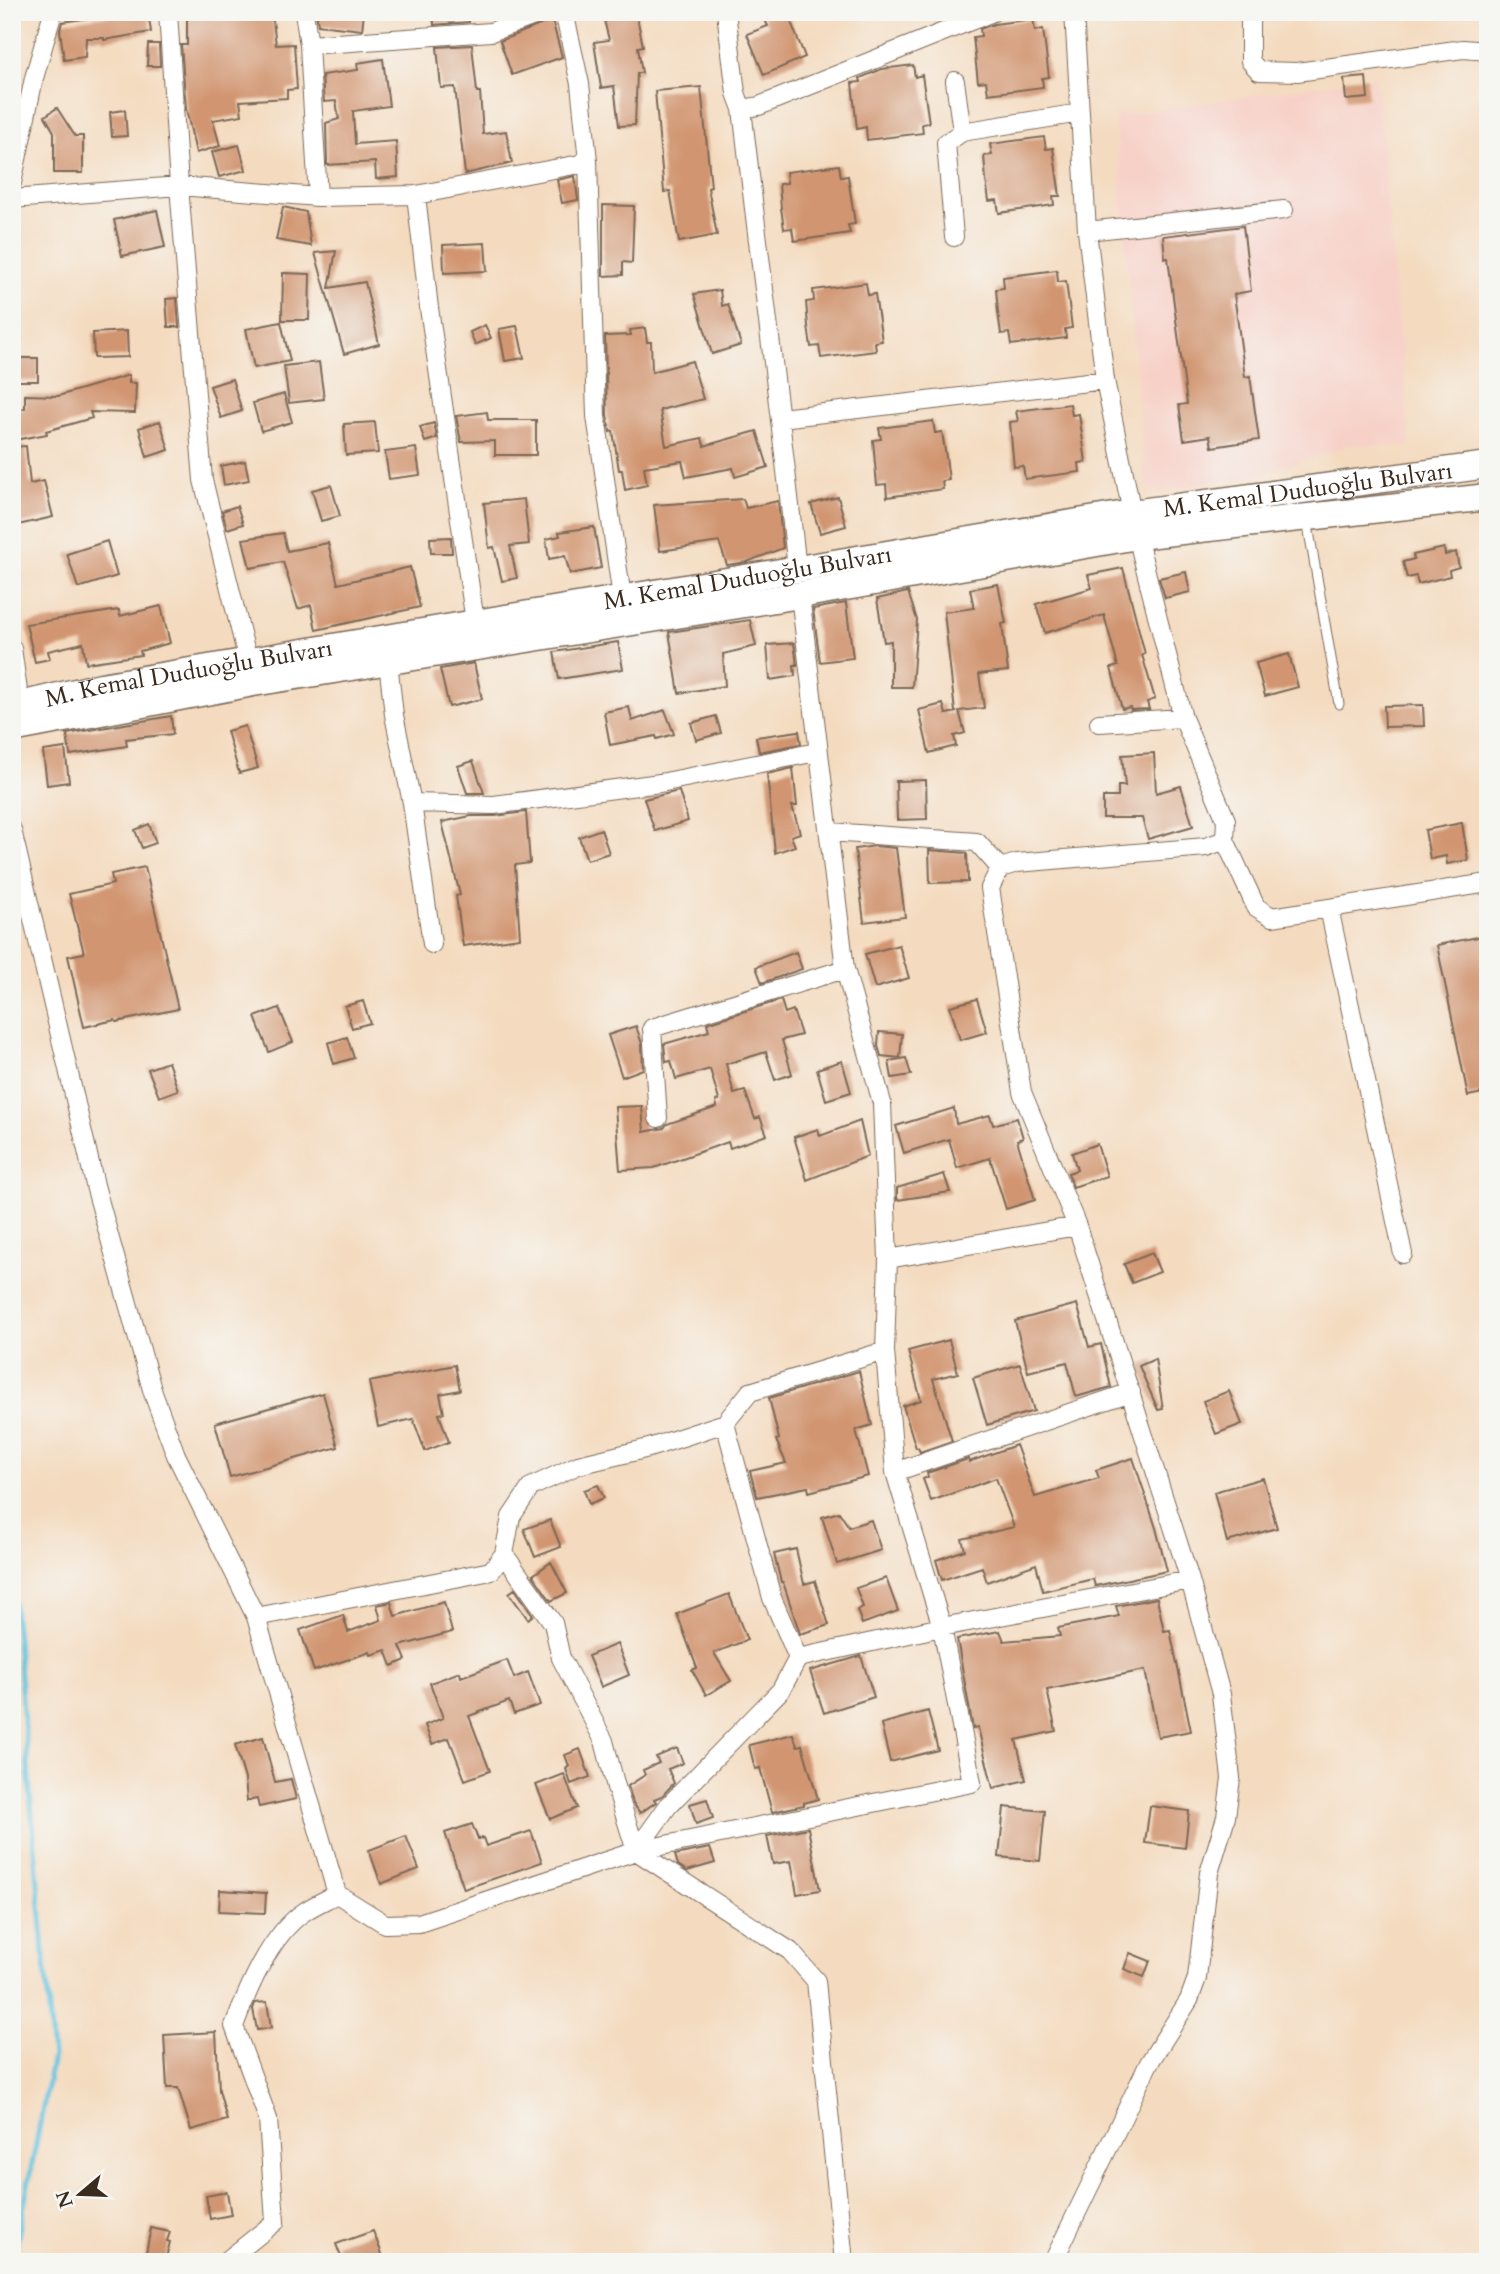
<svg xmlns="http://www.w3.org/2000/svg" width="1500" height="2274" viewBox="0 0 1500 2274" font-family="Cardo,serif">
<style>
.built{fill:#f7d1c8}
.lines{fill:none;stroke-linecap:round;stroke-linejoin:round}
.stream{stroke:#61c3df;stroke-width:5}
.building{fill:#d19571}
.lane-casing{stroke:#7c6857;stroke-width:11}
.street-casing{stroke:#7c6857;stroke-width:20}
.secondary-casing{stroke:#7c6857;stroke-width:29}
.lane{stroke:#fff;stroke-width:9}
.street{stroke:#fff;stroke-width:18}
.secondary{stroke:#fff;stroke-width:26}
.labels{text-anchor:middle;stroke-width:5;stroke-linejoin:round;paint-order:stroke}
.street-label{font-size:24px;fill:#3b2a1e;stroke:#f6f6f2}
</style>
<rect width="100%" height="100%" fill="#f6f6f2"/>
<filter id="ink" filterUnits="userSpaceOnUse"><feTurbulence type="fractalNoise" baseFrequency=".0143" numOctaves="2"/><feDisplacementMap in="SourceGraphic" scale="14" xChannelSelector="R" yChannelSelector="G"/><feConvolveMatrix kernelMatrix="1 2 1 2 8 2 1 2 1" color-interpolation-filters="sRGB"/></filter>
<filter id="wash" filterUnits="userSpaceOnUse"><feTurbulence type="fractalNoise" baseFrequency=".00686" numOctaves="4" result="noise"/><feDisplacementMap in="SourceGraphic" scale="28" xChannelSelector="R" yChannelSelector="G"/><feGaussianBlur stdDeviation="1.57" result="paint"/><feColorMatrix in="noise" values="0 0 0 0 0 0 0 0 0 0 0 0 0 0 0 0 0 1.4 0 .05"/><feComposite in="paint" operator="in"/></filter>
<g filter="url(#wash)">
<rect width="100%" height="100%" fill="#f4dbc0"/>
<!-- built -->
<path class="built" d="M1376,77L1410,446L1353,445L1261,474L1158,492L1146,488L1115,116Z"/>
<g class="lines">
<!-- stream -->
<path class="stream" d="M12,1583L53,2056L13,2262"/>
</g>
<g id="blocks">
<!-- building -->
<path class="building" d="M118,12H148L151,32L104,40V38H86L85,57L64,60L60,30L62,22L118,14Z
M187,12H272L276,45L294,44L297,89L287,90V98L240,101L242,115L213,120L220,146L196,153L186,109L181,45H187Z
M316,12H364L362,30L318,25Z
M433,12H468L469,22L434,25Z
M602,12H636L643,46L638,47L642,73H637L635,125L619,126L614,86L601,88L594,42L609,40Z
M773,12H787L805,57L764,75L747,34L768,26L763,16Z
M1033,19L1035,31L1043,29L1049,77L1042,78L1043,87L988,94L986,81L978,82L973,37L981,36L980,29L994,24Z
M552,20L562,57L512,75L500,41Z
M148,44H159L160,66H147Z
M472,45L477,92H480L483,134L506,131L512,163L465,174L455,87L441,88L437,47Z
M383,59L389,106L353,111L355,144L396,141L398,177L376,179L375,162L327,165L326,123L339,119L336,101L324,102L322,75L358,70L357,63Z
M913,65L915,77L922,75L929,123L922,124L923,133L867,140L866,127L857,129L852,83L861,82L860,78L882,69Z
M1366,77L1368,98L1346,100L1344,79Z
M701,87L711,187L708,188L717,235L679,242L670,191L664,192L655,91Z
M57,108L75,136H83V173H54V132L45,116Z
M125,110L127,136L112,137L110,112Z
M1044,137L1046,149L1053,148L1060,196H1053L1054,205L999,213L997,200L989,201L986,180L984,156L992,155L990,144Z
M239,145L246,170L219,177L212,152Z
M839,165L841,177L848,176L855,224L848,225L850,233L794,241L792,228L784,229L781,208L779,184L787,183L786,172Z
M575,176L578,200L562,203L557,180Z
M603,205L634,206L632,263L623,262V275L603,276Z
M283,207L306,212L311,246L276,240Z
M157,210L165,247L122,256L114,220Z
M1243,226L1251,291L1234,294L1245,377L1250,376L1259,440L1212,447L1210,436L1184,440L1179,405L1187,404L1168,258H1165L1163,236Z
M485,243L487,271L444,273L443,245Z
M336,251L329,288L365,282L379,344L344,354L315,253Z
M1057,270L1058,282L1066,281L1072,328L1065,329L1066,338L1011,345L1009,333L1001,334L998,313L996,289L1004,288L1003,277Z
M283,273L310,274L309,320H282Z
M866,283L868,295L875,294L882,341L875,342L876,351L821,358L819,346L811,347L808,326L806,302L814,301L813,290Z
M720,290L722,306L728,304L741,345L712,354L694,294Z
M177,298L179,327H168L166,299Z
M281,322L290,361L254,368L246,329Z
M485,325L491,338L475,345L470,332Z
M517,326L524,358L505,361L499,329Z
M645,328L647,342H651L652,372L692,361L703,399L660,410L666,446L702,438L704,446L757,431L768,467L735,477L733,468L686,477L682,461L644,467L647,485L625,490L622,470H619L613,431L610,432L607,415L605,336L631,335L630,330Z
M127,331L128,357L94,358L93,333Z
M13,358H38V381H13Z
M319,362L324,399L289,403L284,366Z
M129,375V383H136L135,413L90,412L92,418L46,431L47,434L15,440L12,411L25,408V395L58,396Z
M232,379L242,411L221,418L210,386Z
M284,394L292,422L261,431L253,403Z
M1070,404L1072,415L1079,414L1086,462L1079,463L1080,472L1025,479L1023,466L1014,467L1012,447L1010,422L1018,421L1016,411Z
M487,412L488,420H536V455H495V441L461,442L456,416Z
M160,421L169,450L147,457L139,428Z
M933,421L935,433L942,432L946,457L949,480L942,481L943,489L887,497L886,484L877,485L875,464L873,440L881,439L879,428Z
M375,422L378,453L346,455L344,424Z
M434,423L437,438L425,442L420,427Z
M26,446L30,484L44,481L53,517L18,525L12,502V447Z
M416,448L420,475L389,479L385,452Z
M245,461L249,480L224,485L221,466Z
M331,485L340,516L321,521L312,490Z
M838,497L846,526L820,533L811,504Z
M524,499L529,544L510,546L517,578L502,581L494,547L489,548L484,503Z
M743,499L746,508L778,501L783,548L747,562L727,565L719,542L660,551L654,505Z
M237,506L243,524L227,529L222,511Z
M594,527L601,568L570,574L565,556L549,559L546,539L560,536L559,532Z
M283,533L287,551L328,543L338,584L410,567L420,607L316,630L311,605L298,609L283,562L250,568L243,539Z
M451,537L452,553H431L430,538Z
M107,541L117,576L78,588L67,554Z
M1444,548L1445,555L1456,552L1459,567L1449,570L1450,576L1418,584L1416,576L1407,578L1403,562L1414,559L1413,555Z
M1123,568L1145,654L1142,655L1155,699L1147,702L1149,709L1131,710L1130,707L1122,709L1111,668L1118,666L1104,615L1045,633L1036,604L1092,588L1088,575Z
M1186,572L1190,592L1165,598L1159,578Z
M998,584L1006,623L1002,624L1008,671L979,674L984,708L959,711L965,733L954,736L956,746L929,753L919,710L943,704L946,714L957,712H955L944,612L974,608L970,589Z
M908,592L917,620L912,687H891V641L884,642L877,599Z
M846,603L853,658L820,662L813,609Z
M161,606L170,643L140,651L141,655L86,663L83,643L48,651L50,659L35,662L26,624L119,610L120,616Z
M750,620L756,646L723,654L725,686L679,693L669,632Z
M618,642L623,669L559,679L554,652Z
M794,643L797,665H794L795,676L770,680L767,645Z
M1289,654L1298,687L1265,696L1256,663Z
M474,663L482,699L449,707L440,669Z
M1423,705L1424,726L1385,727L1384,706Z
M629,707L632,721L665,710L674,734L657,739L656,736L610,745L604,712Z
M171,716L173,734L126,739L127,746L70,755L67,734Z
M716,716L721,733L696,740L691,723Z
M245,726L258,768L239,773L227,731Z
M799,731L801,744L759,752L756,737Z
M65,748L69,782L47,785L43,751Z
M1154,753L1156,793L1181,786L1193,826L1148,839L1142,818H1103V797H1118V786H1125L1122,755Z
M473,761L484,793H467L458,766Z
M793,768L797,806H792L800,833L791,836L795,846L775,853L767,774Z
M926,780L927,819L897,820L896,781Z
M679,791L688,821L655,831L644,799Z
M526,812L530,863L515,865L520,938L463,946L456,896L460,895L442,822L471,816H495Z
M1462,823L1468,860L1447,864L1446,856L1430,859L1425,830Z
M149,824L156,843L142,848L135,830Z
M601,829L609,853L587,860L579,837Z
M875,846L896,848L905,917L864,922L855,849Z
M929,850L967,853L968,882L930,883Z
M145,867L178,1009L116,1022L115,1020L84,1027L68,956L84,953L69,894L113,884L111,874Z
M1488,935V1092L1468,1096L1437,945Z
M899,945L909,978L875,988L865,954Z
M796,952L802,969L762,983L756,967Z
M977,999L987,1032L960,1040L950,1006Z
M781,1000L785,1013L793,1010L801,1035L782,1040L792,1074L775,1080L766,1052L726,1064L734,1094L745,1091L755,1119L760,1117L767,1135L730,1148L728,1142L654,1168L620,1170L615,1107L642,1106L644,1132L664,1128L667,1124L717,1107L716,1101L719,1100L710,1069L676,1079L671,1061L666,1062L664,1044L709,1031L707,1023Z
M363,1001L370,1023L352,1028L345,1006Z
M279,1008L293,1042L269,1052L255,1017Z
M636,1026L642,1044L643,1069L622,1077L608,1035Z
M879,1032L902,1034L900,1058L881,1056L878,1046Z
M347,1037L354,1058L334,1064L328,1043Z
M906,1058L911,1075L892,1078L889,1061Z
M842,1061L851,1092L826,1100L817,1069Z
M168,1062L178,1090L159,1097L148,1069Z
M954,1108L956,1124L990,1115L993,1125L1017,1118L1023,1138L1017,1140L1035,1200L1006,1209L990,1158L957,1168L949,1139L904,1153L896,1126Z
M860,1121L868,1156L807,1180L794,1137L818,1129L820,1136Z
M1097,1144L1107,1176L1073,1187L1068,1173L1077,1170L1072,1153Z
M944,1174L950,1192L897,1200V1188Z
M1152,1253L1160,1272L1132,1283L1124,1264Z
M1077,1304L1089,1347L1101,1344L1111,1387L1076,1397L1067,1362L1028,1372L1015,1321Z
M949,1340L958,1373L933,1379L952,1441L920,1452L918,1448H916L903,1406L921,1400L908,1351Z
M1155,1359L1163,1409L1158,1410L1139,1366Z
M1020,1364L1034,1411L987,1425L973,1378Z
M455,1365L460,1390L440,1394L444,1413L439,1414L449,1442L425,1451L413,1419L378,1427L369,1382Z
M859,1371L872,1425L856,1430L868,1476L809,1492L808,1487L757,1497L750,1471L786,1463L776,1440L779,1439L769,1398Z
M1229,1391L1242,1424L1216,1434L1203,1401Z
M323,1393L338,1447L230,1477L215,1423Z
M1016,1445L1035,1497L1099,1478L1096,1470L1133,1458L1156,1528L1167,1571L1095,1586L1093,1579L1043,1591L1036,1564L987,1582L982,1567L942,1580L936,1560L965,1550L962,1539L1014,1527L996,1478L931,1501L923,1479L928,1477L927,1473L968,1459L969,1462Z
M1263,1478L1277,1528L1227,1542L1214,1492Z
M598,1485L604,1498L589,1504L584,1490Z
M839,1512L849,1527L871,1520L881,1550L837,1564L822,1517Z
M550,1520L561,1547L535,1557L524,1529Z
M796,1549L804,1584L815,1581L829,1625L800,1634L783,1582H781L774,1554Z
M551,1562L567,1593L551,1601L533,1575Z
M886,1578L898,1611L862,1624L857,1610L863,1607L856,1588Z
M515,1589L533,1615L528,1619L509,1593Z
M729,1594L747,1640L714,1653L731,1681L706,1695L692,1670L697,1668L677,1614Z
M1157,1598L1164,1631L1170,1630L1191,1731L1158,1737L1145,1670L1047,1690L1056,1731L1016,1740L1026,1780L993,1788L978,1728L973,1729L957,1639L1000,1631L1004,1641L1060,1636L1058,1628L1119,1616L1116,1606Z
M391,1602L395,1616L444,1602L452,1632L400,1646L406,1660L392,1666L386,1650L371,1655L370,1652L314,1671L300,1630L343,1615L348,1632L381,1620L377,1605Z
M617,1644L629,1675L601,1687L588,1656Z
M861,1656L874,1697L824,1713L810,1671Z
M507,1660L514,1678L528,1672L540,1705L514,1714L509,1701L469,1716L490,1771L465,1780L449,1738L432,1744L425,1725L443,1718L430,1683L460,1672L461,1677Z
M928,1711L938,1750L890,1762L881,1724Z
M793,1734L797,1746L802,1745L818,1799L804,1803V1805L772,1812L760,1768L755,1769L749,1745Z
M263,1737L275,1782L291,1779L296,1799L259,1807L257,1799L247,1801L245,1779L235,1745Z
M677,1748L683,1763L668,1769L674,1783L662,1796L654,1799L656,1802L640,1813L633,1803L628,1786L645,1775L643,1770L659,1763L656,1757Z
M580,1749L590,1777L571,1784L566,1769L569,1766L565,1755Z
M564,1774L577,1808L550,1819L536,1785Z
M707,1799L713,1818L696,1824L690,1804Z
M1150,1806L1189,1811L1185,1848L1145,1843Z
M1004,1807L1045,1811L1040,1861L999,1857Z
M472,1824L478,1839L483,1838L486,1846L531,1831L542,1862L464,1889L445,1833Z
M808,1828L820,1890L797,1894L791,1861L773,1864L767,1836Z
M406,1836L419,1869L381,1884L369,1850Z
M710,1848L715,1863L687,1871L678,1865L675,1855Z
M220,1890L266,1893L265,1913L219,1911Z
M1130,1953L1150,1961L1144,1977L1124,1969Z
M267,2002L271,2028L257,2030L253,2009L255,2003Z
M216,2032L219,2090L227,2120L191,2130L178,2088H167L164,2035Z
M227,2192L231,2215L210,2219L206,2196Z
M151,2228L170,2232L167,2241L170,2242L165,2262H144Z
M373,2231L385,2262H343L336,2244Z"/>
</g>
</g>
<g filter="url(#ink)">
<use href="#blocks" fill-opacity="0" stroke="#7c6857" stroke-width="2"/>
<g class="lines">
<!-- lane casing -->
<g class="lane-casing">
<path id="lane" d="M1307,520L1339,704"/>
</g>
<!-- street casing -->
<g class="street-casing">
<path id="street" d="M304,12L309,45L318,197
M564,12L580,84L588,161L596,416L622,598
M726,12L736,93L742,109C760,263 781,416 797,570
M1074,12L1087,231L1105,380L1132,513
M1250,12V61L1259,71L1297,72L1463,49L1488,51
M309,45L491,32L545,12
M955,81L962,132
M742,109L759,106L993,12
M12,183L34,78L53,12
M416,195L429,308L475,622
M12,199L179,186L168,12
M1087,231L1284,210
M954,237L946,143L962,132L1080,113
M781,418L1105,380
M12,648L20,705
M248,661L203,480L179,186L318,197L416,195L580,164L588,161
M388,662L394,715L412,803L494,805L660,783L817,752
M1099,723L1183,718
M412,803L432,944
M12,830L96,1189L153,1393L176,1455L256,1617L337,1894L385,1924L419,1923L636,1851L972,1783L942,1627L895,1472L885,1351L888,1259L882,1103L845,969L800,595
M829,832L977,842L1000,868
M1225,840L1256,907L1272,917L1488,883
M1329,908L1403,1254
M658,1118L652,1028L845,969
M888,1259L1077,1226
M725,1423L750,1392L885,1351
M895,1472L1131,1392
M504,1554L553,1623L561,1658L604,1741L616,1787L636,1851L790,1951L816,1981L844,2262
M256,1617L491,1571L504,1554L511,1517L531,1487L578,1465L649,1448L725,1423L772,1598L798,1658
M798,1658L942,1627L1190,1580
M636,1851L668,1806L781,1690L798,1658
M225,2262L275,2222L268,2119L234,2026C248,1989 270,1935 304,1912C314,1905 326,1900 337,1894
M1053,2262L1149,2063L1189,2000L1197,1978L1209,1873L1226,1817L1231,1778L1221,1694L1190,1580L1077,1226L1022,1092L990,888L1000,868L1017,863L1206,847L1225,840L1226,820L1183,718L1137,536"/>
</g>
<!-- secondary casing -->
<g class="secondary-casing">
<g id="secondary">
<path id="s1" d="M12,707L101,686L1132,513L1488,465"/>
<path d="M12,729L253,683L800,595L1137,536L1488,497"/>
</g>
</g>
<!-- lane -->
<use href="#lane" class="lane"/>
<!-- street -->
<use href="#street" class="street"/>
<!-- secondary -->
<use href="#secondary" class="secondary"/>
</g>
</g>
<g class="labels">
<!-- street labels -->
<g class="street-label">
<text dy="8" stroke="none"><textPath href="#s1" startOffset="1314">M. Kemal Duduoğlu Bulvarı</textPath></text>
<text dy="8" stroke="none"><textPath href="#s1" startOffset="747">M. Kemal Duduoğlu Bulvarı</textPath></text>
<text dy="8" stroke="none"><textPath href="#s1" startOffset="180">M. Kemal Duduoğlu Bulvarı</textPath></text>
</g>
</g>
<!-- margin -->
<rect width="1500" height="2274" fill="none" stroke="#f6f6f2" stroke-width="42"/>
<!-- north arrow -->
<g transform="translate(80 2194) rotate(251)" stroke="#f6f6f2" stroke-width="5" paint-order="stroke">
<path d="M0-5L12 26L0 18L-12 26Z" fill="#3b2a1e"/>
<text y="-10" font-size="19" font-weight="bold" text-anchor="middle" fill="#3b2a1e">N</text>
</g>
</svg>
